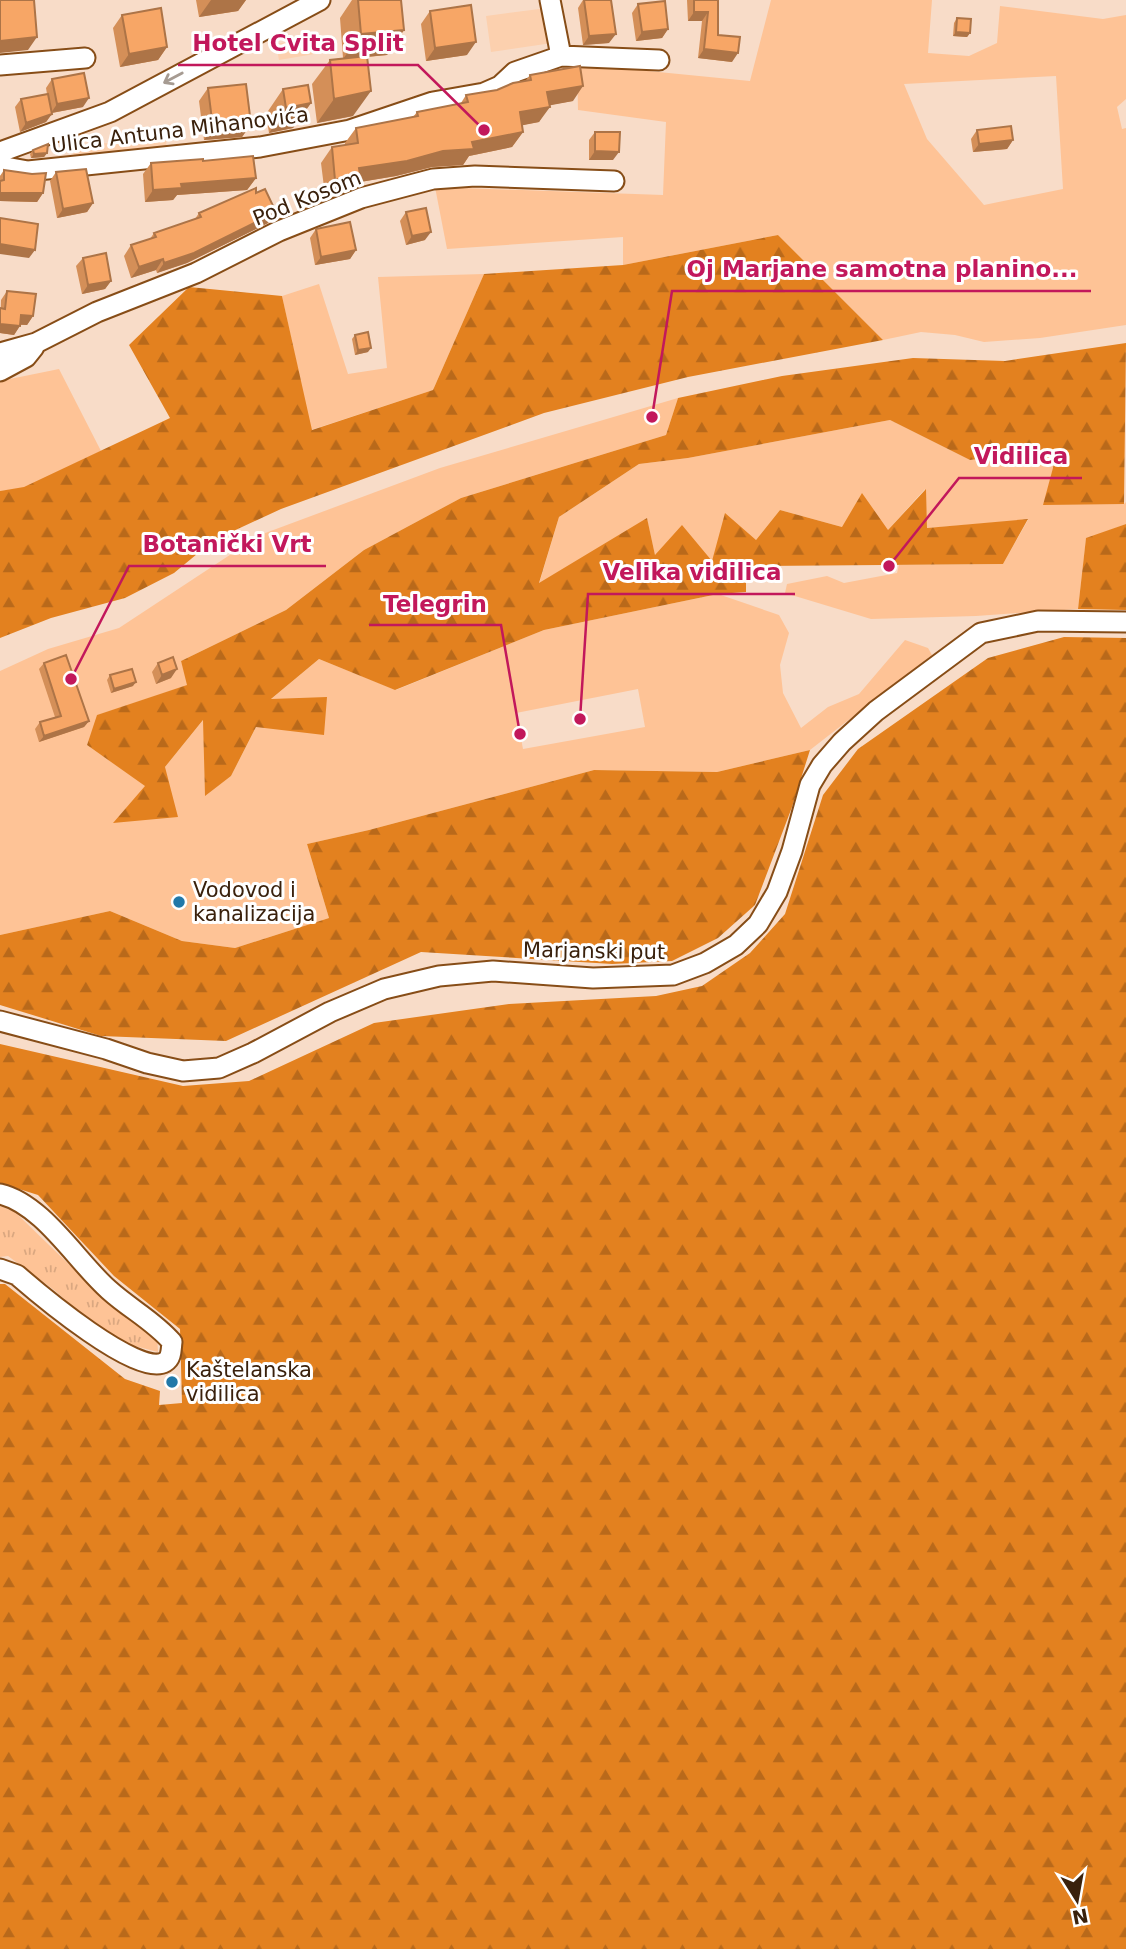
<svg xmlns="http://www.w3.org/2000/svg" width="1126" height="1949" viewBox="0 0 1126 1949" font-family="'DejaVu Sans',sans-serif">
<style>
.built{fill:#fcd0ae}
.green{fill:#fec396;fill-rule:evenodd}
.forest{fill:url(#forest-firs)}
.park{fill:url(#park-tufts)}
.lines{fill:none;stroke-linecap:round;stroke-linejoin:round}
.minor-casing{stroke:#874d17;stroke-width:23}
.minor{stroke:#fff;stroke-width:19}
.wall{fill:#d48f58}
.shaded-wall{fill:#ad7447}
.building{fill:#f7a666;stroke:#ad7447;stroke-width:2}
.oneway{stroke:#a69b92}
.poi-dot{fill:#2278a8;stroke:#fff;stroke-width:2.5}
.labels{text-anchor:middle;stroke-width:6;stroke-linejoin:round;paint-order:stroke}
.street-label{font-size:21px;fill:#3a210c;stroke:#fff}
.poi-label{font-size:21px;fill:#3a210c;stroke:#fff;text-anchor:start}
.leader{fill:none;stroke:#c2185b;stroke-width:2.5}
.callout-dot{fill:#c2185b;stroke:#fff;stroke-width:2.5}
.callout-label{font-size:23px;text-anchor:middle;font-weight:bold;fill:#c2185b;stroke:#fff;stroke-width:6;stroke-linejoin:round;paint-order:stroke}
</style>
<defs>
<pattern id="forest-firs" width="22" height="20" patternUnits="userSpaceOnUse" patternTransform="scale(1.75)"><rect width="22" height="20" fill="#e3811f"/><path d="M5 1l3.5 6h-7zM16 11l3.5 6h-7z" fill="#b9691a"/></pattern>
<pattern id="park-tufts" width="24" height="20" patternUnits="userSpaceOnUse" patternTransform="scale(1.75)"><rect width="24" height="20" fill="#fec396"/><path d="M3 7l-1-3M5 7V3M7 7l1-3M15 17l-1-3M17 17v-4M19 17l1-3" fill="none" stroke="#daa780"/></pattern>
</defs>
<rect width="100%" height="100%" fill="#f8dcc8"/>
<!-- built -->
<path class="built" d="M547,8L552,43L491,52L486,16Z
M329,35L332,51L279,60L276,44Z
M166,138L167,152L74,160L73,146Z"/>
<!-- green -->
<path class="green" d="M771,0H932L928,53L969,56L997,43L1000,6L1103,19L1126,15V99L1117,107L1122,129L1126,128V325L1040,338L984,342L955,335L921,332L883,340L778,235L623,265V237L447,249L435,187L663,195L666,122L578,110L577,64L750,81ZM1056,76L1063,189L984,205L927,139L904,84Z
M484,274L433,390L311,430L282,296L319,284L348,374L387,368L378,277Z
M59,369L101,451L24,488L0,491V381Z
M678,398L666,435L461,498L364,550L286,610L181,661L188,685L98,715L87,745L146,786L114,822L165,767L204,719L205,795L231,776L270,700L319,659L396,690L544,630L718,594L779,615L789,633L780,665L783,693L801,728L828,707L859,694L905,640L928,648L932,655L810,750L717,772L594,770L369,830L307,844L329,918L235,948L182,941L110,911L0,935V671L48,649L119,628L260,535L440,468ZM638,689L645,727L523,749L516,713Z
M890,420L970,460L1058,448L1044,504H1124L1126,502V524L1086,539L1078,609L976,616L871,619L785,593L787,584L827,576L844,583L897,573L899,565L1003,564L1028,520L927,528L925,489L888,530L842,527L780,510L756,540L712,562L655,555L647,519L539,584L559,517L639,464L688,458Z"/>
<!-- forest -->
<path class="forest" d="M778,235L883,340L688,377L544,413L281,509L214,540L174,573L125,598L51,618L0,638V491L24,487L170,418L129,345L189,287L282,296L312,430L433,390L484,274L623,265Z
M1126,343L1124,504L1043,505L1058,449L970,460L890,420L688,458L639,464L559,517L539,583L647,518L655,555L682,525L712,561L725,513L756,540L780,510L842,527L862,493L888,530L926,489L927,528L1028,519L1003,564L746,566V592L718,594L544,630L395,690L319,659L271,699L327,697L324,735L256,727L231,776L205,796L203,720L165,767L178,817L113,823L145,786L87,745L97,715L187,685L181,661L286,610L364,550L461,498L666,435L678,398L782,376L913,358L1005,361Z
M1126,524V610L1078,609L1086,538Z
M1064,637L1126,638V1949H0V1284H5L125,1379L160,1391L159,1405L182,1403L180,1329L114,1276L38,1195L0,1183V1044L183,1086L249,1081L374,1023L509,1004L656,996L702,986L750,953L785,914L823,795L858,749L988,658Z
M810,750L792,807L755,905L718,938L672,961L612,964L421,952L226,1041L101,1036L0,1005V935L110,911L182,941L235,948L329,918L307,844L369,830L594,770L717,772Z"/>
<!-- park -->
<path class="park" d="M0,1206L15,1212L116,1310L157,1334L158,1352L127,1344L95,1326L54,1290L8,1256L0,1257Z"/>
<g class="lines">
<!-- minor casing -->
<g class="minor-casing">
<path id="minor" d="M550,0L561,56
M0,65L85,58
M0,152L110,112L320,0
M0,166L28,171L260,147L350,130L433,102L484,93L500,86L515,72L561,56L659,60
M0,353L36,343L97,312L196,273L279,231L361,198L433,179L475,176L614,181
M0,371L26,357L34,347
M0,1021L106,1049L147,1063L183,1071L219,1068L253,1053L330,1012L384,989L439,976L493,971L593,978L673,975L705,963L736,945L758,924L777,892L792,851L810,785L822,765L842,742L876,711L981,633L1038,621L1126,622
M0,1194C43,1204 77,1262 109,1290C130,1309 154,1321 172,1342C171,1349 172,1358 165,1362C138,1378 39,1294 17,1275L0,1269"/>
</g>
<!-- minor -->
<use href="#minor" class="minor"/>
</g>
<!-- wall -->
<path class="wall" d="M196,0H246L238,11L199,17Z
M352,0H401L404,30L387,55L367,57L353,116L317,123L312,84L330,60L343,58L340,18Z
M583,0L609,43L583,45L578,8Z
M687,0H718V35L732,62L698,58L702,21H688Z
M638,4L668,29L662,38L636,41L632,13Z
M430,11L467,55L426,61L421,24Z
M122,15L167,47L158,60L120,67L113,28Z
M957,18L970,33L967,37L953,36L954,23Z
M530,75L573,101L549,105L539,122L522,125L523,132L512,147L469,156L463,165L432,167L396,176L354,183L349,190L325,195L321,163L332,147L345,145V143L356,128L413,117L417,112L461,103L466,95L497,90L526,80Z
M52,79L83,107L52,113L46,122L20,132L15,107L21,99L47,94L46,88Z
M208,88L251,124L242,137L204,140L199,101Z
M283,89L311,103L293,128L269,133L266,114Z
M977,130L1013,140L1007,149L973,152L971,139Z
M595,132L613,160H589V140Z
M33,150L47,153L44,157L31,158L30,154Z
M203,161L256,178L247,190L177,195L173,200L145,202L143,174L151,163Z
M4,170L43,193L37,202L0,201V176Z
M56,172L93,203L87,212L57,218L50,181Z
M256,193L268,223L187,263L157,273L156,270L131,278L124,256L131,245L150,239L154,233L195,219L199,213Z
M406,212L425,240L406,245L400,221Z
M316,229L356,250L350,259L315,265L310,238Z
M83,258L111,281L105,289L82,294L76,266Z
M7,291L33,316L27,325H20L14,335L0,333L1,300Z
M355,335L368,352L355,355L352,339Z
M44,663L89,721L84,727L39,742L35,729L40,722L55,717L39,669Z
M158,663L171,678L156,684L152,672Z
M110,675L133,686L111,693L107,680Z"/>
<!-- shaded-wall -->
<path class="shaded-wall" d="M211,0H246L238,11L199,17Z
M694,12H708L702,21H688Z
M668,29L662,38L636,41L642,32Z
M404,30L387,55L343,59L361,34Z
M956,32L970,33L967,37L953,36Z
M616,34L609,43L583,45L589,36Z
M37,37L28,50L0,53V41Z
M476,42L467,55L426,61L435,48Z
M167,47L158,60L120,67L129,54Z
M704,49L738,53L732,62L698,58Z
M583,86L573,101L536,108L547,92Z
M371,91L353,116L317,123L334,99Z
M89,98L83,107L51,113L57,104Z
M311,103L293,128L269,133L286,108Z
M550,107L539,122L509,128L520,112Z
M52,114L46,122L20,132L26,123Z
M251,124L242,137L204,140L213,128Z
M523,132L512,147L469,156L463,165L432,167L396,176L354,183L349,190L325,195L335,180L359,168L472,142Z
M1013,140L1007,149L973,152L979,144Z
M595,151L619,152L613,160H589Z
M47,153L44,157L31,158L34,154Z
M256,178L247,190L177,195L173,200L145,202L153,190L181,184Z
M0,193H43L37,202L0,201Z
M93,203L87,212L57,218L63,209Z
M276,212L268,223L187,263L157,273L164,263Z
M431,232L425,240L406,245L412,236Z
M0,244L35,250L29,258L0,254Z
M356,250L350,259L315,265L321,257Z
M163,259L156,270L131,278L139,267Z
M111,281L105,289L82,294L88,285Z
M21,315L33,316L27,325L15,324Z
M0,324L20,326L14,335L0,333Z
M371,348L368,352L355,355L358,350Z
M177,669L171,678L156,684L162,675Z
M136,682L133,686L111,693L114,689Z
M89,721L84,727L39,742L44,736Z"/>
<!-- building -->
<path class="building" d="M0,0H34L37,37L0,41Z
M358,0H401L404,30L361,34Z
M584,0H611L616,34L589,36Z
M694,0H718V35L740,37L738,53L704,49L708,12H694Z
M665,1L668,29L642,32L638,4Z
M471,5L476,42L435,48L430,11Z
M161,8L167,47L129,54L122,15Z
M957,18L971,19L970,33L956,32Z
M367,56L371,91L334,99L330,60Z
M580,66L583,86L547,92L550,107L520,112L523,132L472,142L474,149L443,151L407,161L359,168L360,174L335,180L332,147L358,143L356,128L418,116L417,112L468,102L466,95L497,90L513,83L531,80L530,75Z
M84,73L89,98L57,104L52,79Z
M246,84L251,124L213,128L208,88Z
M308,85L311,103L286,108L283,89Z
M48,94L52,114L26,123L21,99Z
M1011,126L1013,140L979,144L977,130Z
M595,132H620L619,152L595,151Z
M48,144L47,153L34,154L33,150Z
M253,156L256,178L181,184L182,188L153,190L151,163L203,159V161Z
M86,169L93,203L63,209L56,172Z
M4,170L32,174L46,173L43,193H0V181L4,180Z
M256,188V193L265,189L276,212L194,253L164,263L163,259L139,267L131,245L156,237L154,233L201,217L199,213Z
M426,208L431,232L412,236L406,212Z
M0,218L38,224L35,250L0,244Z
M350,222L356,250L321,257L316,229Z
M106,253L111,281L88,285L83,258Z
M7,291L36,294L33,316L21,315L20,326L0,324V308L5,309Z
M368,332L371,348L358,350L355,335Z
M66,655L89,721L44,736L40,722L61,716L44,663Z
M173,657L177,669L162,675L158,663Z
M132,669L136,682L114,689L110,675Z"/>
<!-- one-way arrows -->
<defs><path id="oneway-shaft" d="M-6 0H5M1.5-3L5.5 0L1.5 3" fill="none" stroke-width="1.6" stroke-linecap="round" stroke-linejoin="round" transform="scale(1.75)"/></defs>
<use class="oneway" href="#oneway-shaft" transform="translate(173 78) rotate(152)"/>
<!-- markers -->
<g class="poi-dot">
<circle cx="179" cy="902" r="7"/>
<circle cx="172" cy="1382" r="7"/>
</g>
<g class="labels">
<!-- street labels -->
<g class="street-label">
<text transform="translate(180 130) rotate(-7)" y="7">Ulica Antuna Mihanovića</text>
<text transform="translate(307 198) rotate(-22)" y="7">Pod Kosom</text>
<text transform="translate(594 951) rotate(1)" y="7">Marjanski put</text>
</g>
<!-- poi labels -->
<g class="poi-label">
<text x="193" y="897">Vodovod i<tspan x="193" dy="24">kanalizacija</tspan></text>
<text x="186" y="1377">Kaštelanska<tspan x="186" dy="24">vidilica</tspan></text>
</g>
</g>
<!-- callouts -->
<path class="leader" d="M484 130L418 65H178M652 417L672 291H1091M889 566L959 478H1082M71 679L129 566H326M580 719L588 594H795M520 734L501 625H369"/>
<g class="callout-dot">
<circle cx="484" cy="130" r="7"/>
<circle cx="652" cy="417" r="7"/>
<circle cx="889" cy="566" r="7"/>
<circle cx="71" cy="679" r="7"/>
<circle cx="580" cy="719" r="7"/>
<circle cx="520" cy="734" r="7"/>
</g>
<g class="callout-label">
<text x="298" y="51">Hotel Cvita Split</text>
<text x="882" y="277">Oj Marjane samotna planino...</text>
<text x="1021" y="464">Vidilica</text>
<text x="227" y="552">Botanički Vrt</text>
<text x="692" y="580">Velika vidilica</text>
<text x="435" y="612">Telegrin</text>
</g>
<!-- north arrow -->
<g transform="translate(1077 1900) rotate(169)" stroke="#ffffff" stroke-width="5" paint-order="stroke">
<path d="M0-5L12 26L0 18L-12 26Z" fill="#3a210c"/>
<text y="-10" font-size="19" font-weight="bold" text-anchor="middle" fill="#3a210c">N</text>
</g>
</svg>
